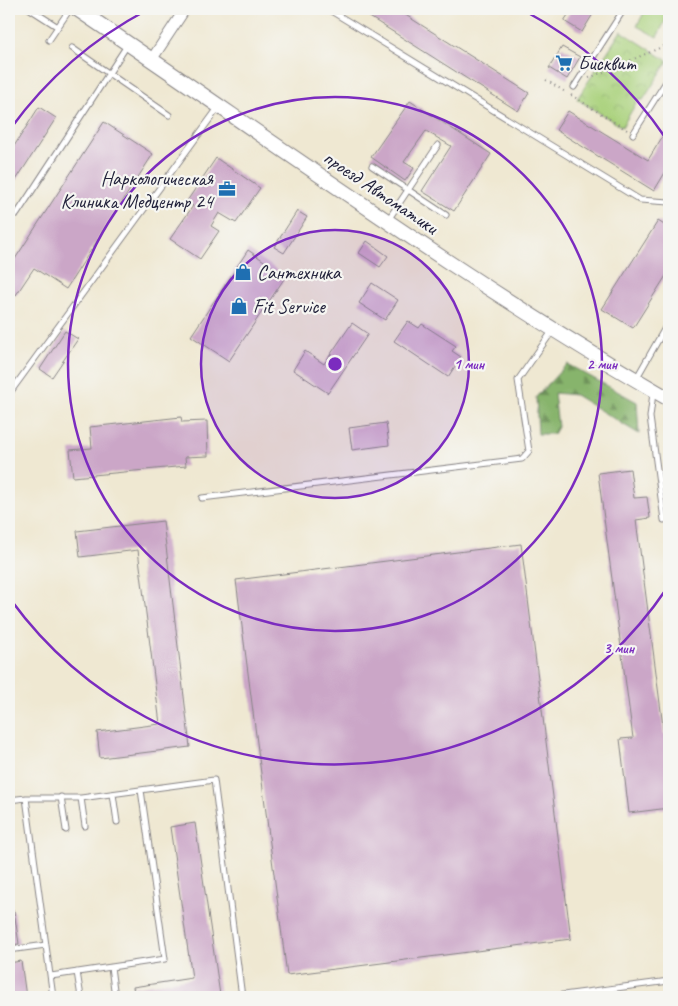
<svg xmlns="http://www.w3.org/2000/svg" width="678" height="1006" viewBox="0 0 678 1006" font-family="Caveat,sans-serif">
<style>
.forest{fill:url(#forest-firs);stroke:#546b54}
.park{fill:url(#park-crowns);stroke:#667a5c}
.garden{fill:#aad27d;stroke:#667a5c}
.building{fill:#cba6c7}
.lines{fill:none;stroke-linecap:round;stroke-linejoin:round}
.service-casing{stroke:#888586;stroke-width:7}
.minor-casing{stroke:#888586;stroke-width:12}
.secondary-casing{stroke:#888586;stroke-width:16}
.path{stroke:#888586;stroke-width:2;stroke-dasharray:1 4;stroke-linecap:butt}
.service{stroke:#fff;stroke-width:5}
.minor{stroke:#fff;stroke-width:10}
.secondary{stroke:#fff;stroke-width:14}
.ring{fill:none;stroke:#7b2cbf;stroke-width:2.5}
.labels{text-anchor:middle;stroke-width:4.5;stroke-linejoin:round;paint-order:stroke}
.poi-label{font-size:20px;fill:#22223b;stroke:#f6f6f2;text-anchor:start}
.street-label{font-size:20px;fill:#22223b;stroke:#f6f6f2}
.centre{fill:#7b2cbf;stroke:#f6f6f2;stroke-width:2.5}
.ring-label{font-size:15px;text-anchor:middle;font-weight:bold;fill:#7b2cbf;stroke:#f6f6f2;stroke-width:4.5;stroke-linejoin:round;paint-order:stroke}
</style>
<defs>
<pattern id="forest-firs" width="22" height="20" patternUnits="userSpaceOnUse" patternTransform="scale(1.25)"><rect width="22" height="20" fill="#87b46c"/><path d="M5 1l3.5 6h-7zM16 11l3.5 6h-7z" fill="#6e925a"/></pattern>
<pattern id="park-crowns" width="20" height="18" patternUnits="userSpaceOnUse" patternTransform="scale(1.25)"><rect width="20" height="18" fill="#aad27d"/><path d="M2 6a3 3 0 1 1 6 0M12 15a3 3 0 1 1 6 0" fill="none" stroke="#92b46d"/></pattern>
</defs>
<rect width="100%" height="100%" fill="#f6f6f2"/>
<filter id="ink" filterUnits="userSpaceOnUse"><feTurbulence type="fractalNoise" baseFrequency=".02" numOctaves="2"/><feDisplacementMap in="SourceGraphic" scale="10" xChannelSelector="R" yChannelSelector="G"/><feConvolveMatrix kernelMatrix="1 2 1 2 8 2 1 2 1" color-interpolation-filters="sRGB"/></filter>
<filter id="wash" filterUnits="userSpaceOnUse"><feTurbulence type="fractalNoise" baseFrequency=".0096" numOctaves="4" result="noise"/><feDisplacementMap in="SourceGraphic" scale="20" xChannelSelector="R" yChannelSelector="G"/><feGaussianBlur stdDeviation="1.12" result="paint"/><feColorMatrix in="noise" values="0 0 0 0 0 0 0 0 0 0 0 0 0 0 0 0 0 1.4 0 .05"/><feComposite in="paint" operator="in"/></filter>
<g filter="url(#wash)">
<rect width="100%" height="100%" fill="#efe8d2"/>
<!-- forest -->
<path class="forest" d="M567,364L637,402L639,434L575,395L554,393L558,427L554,434H538L536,397Z"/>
<!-- park -->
<path class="park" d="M621,31L668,61L643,100H638L622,127L577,99Z"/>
<!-- garden -->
<path class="garden" d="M646,9H669V14L657,37L637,26Z"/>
<g id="blocks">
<!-- building -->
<path class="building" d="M357,9H396L529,93L518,111Z
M572,9H596L582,32L564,21Z
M562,47L580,57L567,79L549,68Z
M410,101L491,154L454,211L422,191L451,146L426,131L404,162L414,168L405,181L371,157Z
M39,107L56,118L9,191V154Z
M568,111L648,160L669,126V166L654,191L556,130Z
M104,122L153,154L66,289L34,268L16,295L9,290V255L15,259Z
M216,158L260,188L236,223L219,213L211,226L219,231L200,259L170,239L193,206L187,201Z
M297,211L307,217L284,253L274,247Z
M658,221L669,228V271L633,328L602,309Z
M367,241L388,256L380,267L359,253Z
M248,250L286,276L229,361L191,336Z
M372,283L398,300L385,320L359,303Z
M408,321L419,328L422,324L456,346L452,351L461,357L448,377L394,341Z
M352,323L368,334L328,393L293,370L305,351L324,364Z
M65,331L78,339L52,377L40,369Z
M181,417L182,422L207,421L208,456L185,457L186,466L73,477L70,450L92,448L90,427Z
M386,423L389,445L352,450L349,428Z
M630,469L634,498L647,497L650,518L636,520L664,734H669V808L629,813L620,739L633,738L598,473Z
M163,521L190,747L100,758L97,732L160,724L138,550L80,557L77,531Z
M521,544L571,939L287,975L236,580Z
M195,823L220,995L135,997L133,987L192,978L170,827Z
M9,911H14L19,944L9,945Z
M21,961L26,997H9V963Z"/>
</g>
</g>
<g filter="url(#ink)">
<use href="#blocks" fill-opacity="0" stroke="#888586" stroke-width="1"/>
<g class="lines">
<!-- service casing -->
<g class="service-casing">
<path id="service" d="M30,9L58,27
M328,9L640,200L669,202
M49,40L70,9
M72,48L169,115
M574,87L624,9
M633,134L669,77
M372,166L446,215
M17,214L128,44
M388,220L438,145
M636,379L669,321
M653,393L650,417L664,520
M9,394L218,108
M202,498L522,459L529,451L518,380L553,330
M113,794L117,822
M61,797L66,830
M26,798L53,997
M81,798L85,826
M9,800L26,798H81L214,780L242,997
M9,950L46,945
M111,967L115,997
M77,972L81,997
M51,976L165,959L141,790
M548,997L669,981"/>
</g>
<!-- minor casing -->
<g class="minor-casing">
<path id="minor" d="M152,59L185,9"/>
</g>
<!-- secondary casing -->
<g class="secondary-casing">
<path id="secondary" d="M77,9C273,141 464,281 669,399"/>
</g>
<!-- path -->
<path class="path" d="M589,78L669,44
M546,80L567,93
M571,95L627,130"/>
<!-- service -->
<use href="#service" class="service"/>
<!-- minor -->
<use href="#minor" class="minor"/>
<!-- secondary -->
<use href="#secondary" class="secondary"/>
</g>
</g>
<!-- distance rings -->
<circle cx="335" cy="364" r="134" fill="#7b2cbf" fill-opacity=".12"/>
<g class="ring">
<circle cx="335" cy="364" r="134"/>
<circle cx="335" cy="364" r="267"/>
<path d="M667 588A401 401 0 0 1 11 600M11 128A401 401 0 0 1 147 10M523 10A401 401 0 0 1 667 140"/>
</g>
<!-- icons -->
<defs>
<g id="supermarket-bare" transform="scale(1.35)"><path d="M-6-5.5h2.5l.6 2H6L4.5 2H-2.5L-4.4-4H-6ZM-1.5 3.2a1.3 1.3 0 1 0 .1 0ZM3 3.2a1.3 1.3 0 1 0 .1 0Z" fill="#1f6fb2" stroke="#f6f6f2" stroke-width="2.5" paint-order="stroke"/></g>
<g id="office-bare" transform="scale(1.35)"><path d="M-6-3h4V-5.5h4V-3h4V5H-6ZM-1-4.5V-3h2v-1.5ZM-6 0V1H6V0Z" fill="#1f6fb2" stroke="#f6f6f2" stroke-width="2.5" paint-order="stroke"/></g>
<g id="shop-bare" transform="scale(1.35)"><path d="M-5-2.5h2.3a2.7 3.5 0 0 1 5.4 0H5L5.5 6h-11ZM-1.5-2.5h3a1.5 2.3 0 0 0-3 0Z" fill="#1f6fb2" stroke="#f6f6f2" stroke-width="2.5" paint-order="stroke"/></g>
</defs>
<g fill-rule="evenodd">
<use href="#supermarket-bare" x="564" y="63"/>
<use href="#office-bare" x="227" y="189"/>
<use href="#shop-bare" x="243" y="272"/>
<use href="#shop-bare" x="239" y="306"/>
</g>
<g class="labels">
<!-- poi labels -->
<g class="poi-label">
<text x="578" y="70">Бисквит</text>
<text x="213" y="185" text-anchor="end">Наркологическая<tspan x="213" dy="23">Клиника Медцентр 24</tspan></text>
<text x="257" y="279">Сантехника</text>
<text x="253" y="313">Fit Service</text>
</g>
<!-- street labels -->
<g class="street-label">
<text transform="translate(381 192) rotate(34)" y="7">проезд Автоматики</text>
</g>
</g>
<circle cx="335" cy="364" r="8" class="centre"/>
<g class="ring-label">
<text x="469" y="369">1 мин</text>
<text x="602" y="369">2 мин</text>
<text x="619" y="653">3 мин</text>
</g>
<!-- margin -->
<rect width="678" height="1006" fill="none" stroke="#f6f6f2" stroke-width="30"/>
</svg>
